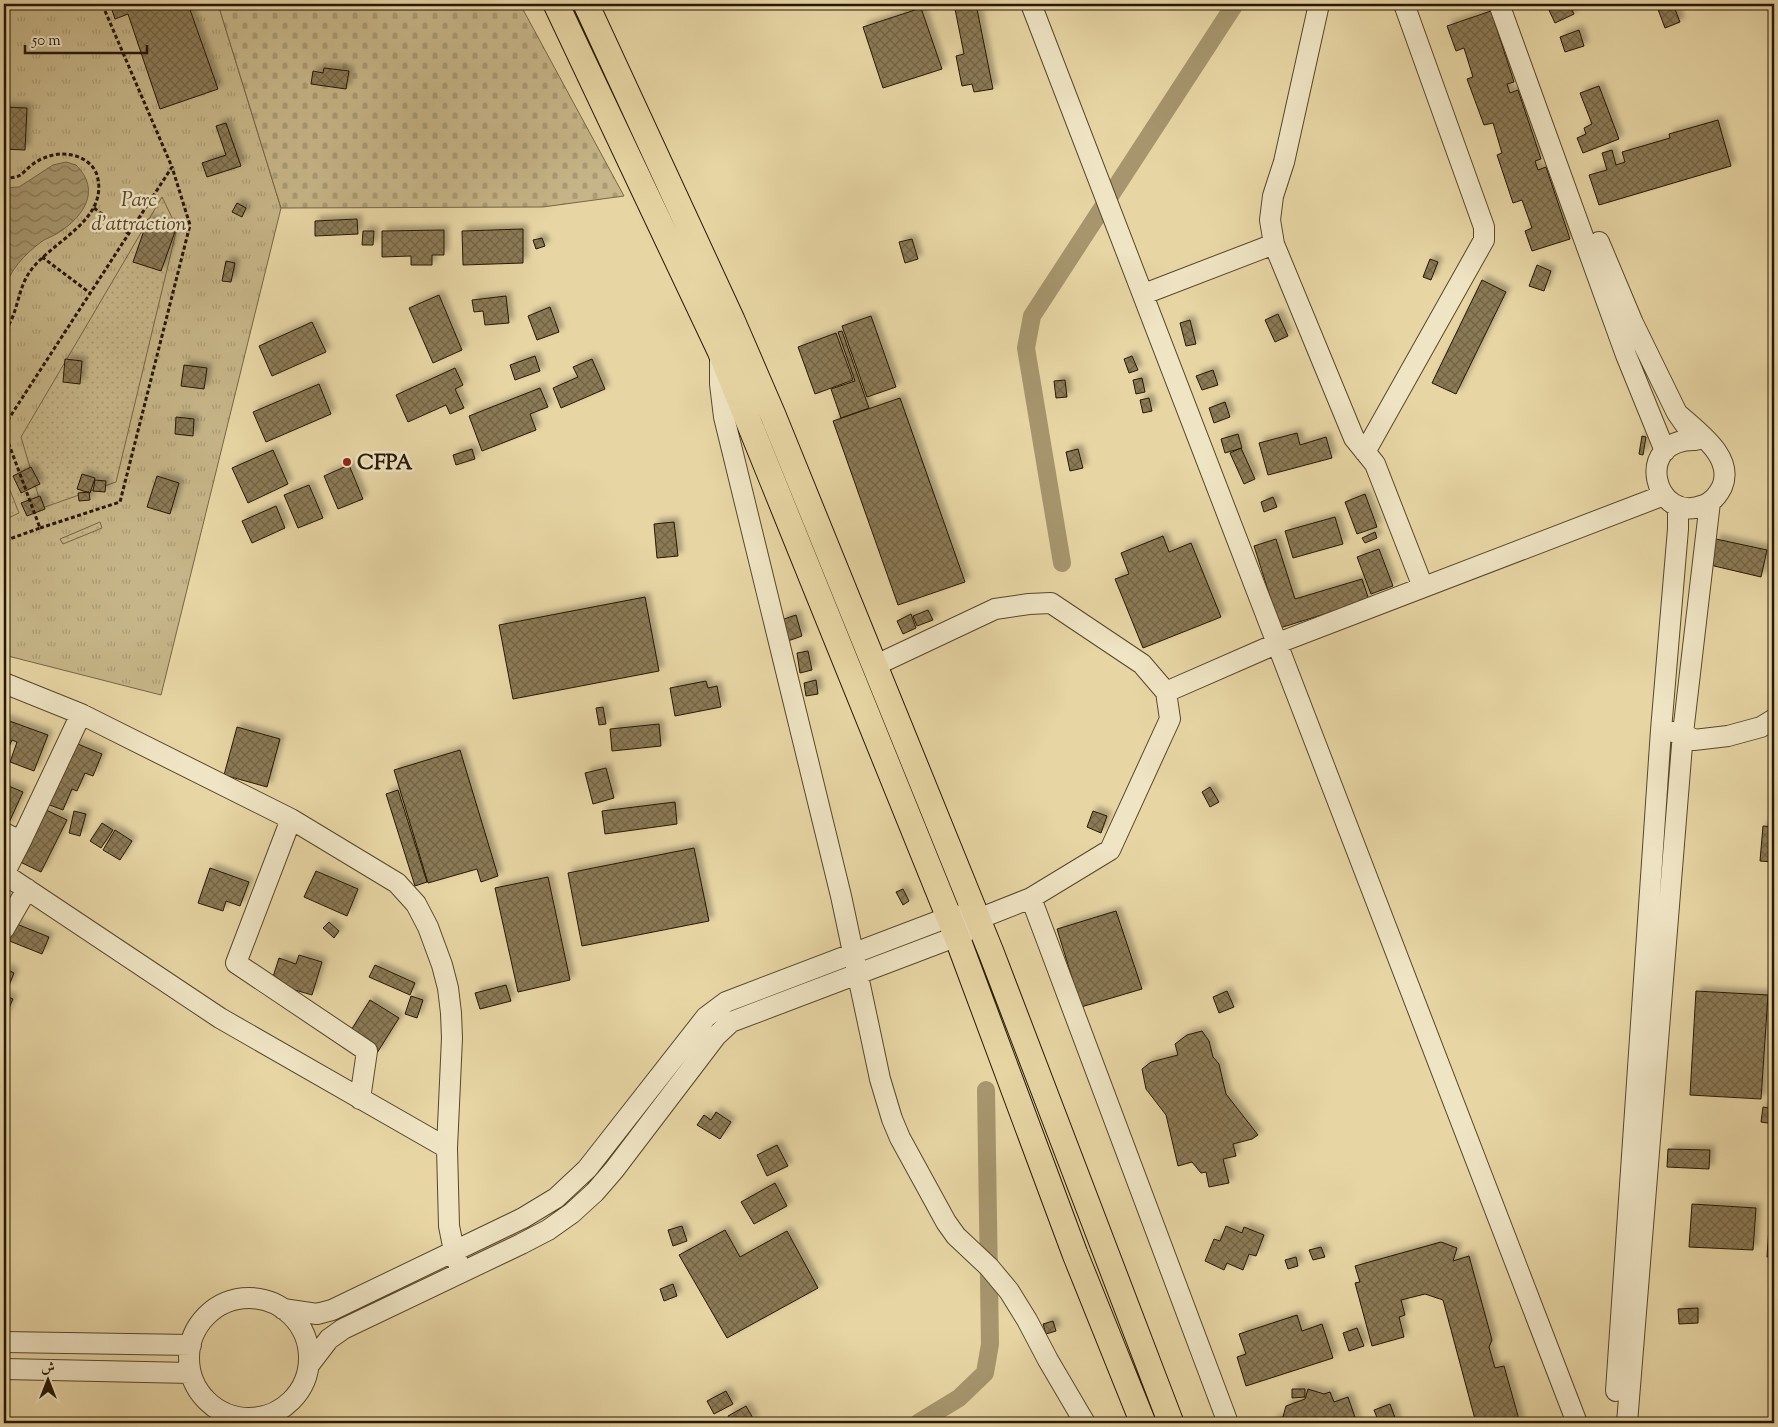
<svg xmlns="http://www.w3.org/2000/svg" width="1778" height="1427" viewBox="0 0 1778 1427" font-family="'Sorts Mill Goudy',Amiri,serif">
<style>
.grass{fill:url(#grass-tufts);stroke:#766645}
.cemetery{fill:url(#cemetery-stones);stroke:#766645}
.garden{fill:url(#garden-dots);stroke:#766645}
.water{fill:url(#water-waves);stroke:#736342}
.lines{fill:none;stroke-linecap:round;stroke-linejoin:round}
.canal{stroke:#a6956d;stroke-width:18}
.building{fill:url(#building-cross-hatch);stroke:#271802;filter:url(#shadow)}
.minor-casing{stroke:#57472a;stroke-width:22}
.major-casing{stroke:#271802;stroke-width:27}
.path{stroke:#271802;stroke-width:3;stroke-dasharray:4 2.5;stroke-linecap:butt}
.minor{stroke:#efe4c4;stroke-width:20}
.major{stroke:#e7d5a4;stroke-width:25}
.poi-dot{fill:#8f2418;stroke:#efe4c4;stroke-width:2}
.labels{text-anchor:middle;stroke-width:5;stroke-linejoin:round;paint-order:stroke}
.park-label{font-size:21px;font-style:italic;fill:#57472a;stroke:#efe4c4}
.poi-label{font-size:21px;font-weight:bold;fill:#271802;stroke:#efe4c4;text-anchor:start}
</style>
<defs>
<pattern id="grass-tufts" width="24" height="20" patternUnits="userSpaceOnUse" patternTransform="scale(1.25)"><rect width="24" height="20" fill="#c6b588"/><path d="M3 7l-1-3M5 7V3M7 7l1-3M15 17l-1-3M17 17v-4M19 17l1-3" fill="none" stroke="#aa9b74"/></pattern>
<pattern id="cemetery-stones" width="16" height="16" patternUnits="userSpaceOnUse" patternTransform="scale(1.25)"><rect width="16" height="16" fill="#c6b588"/><path d="M2 7V4a2 2 0 0 1 4 0v3zM10 15v-3a2 2 0 0 1 4 0v3z" fill="#aa9b74"/></pattern>
<pattern id="garden-dots" width="8" height="8" patternUnits="userSpaceOnUse" patternTransform="scale(1.25)"><rect width="8" height="8" fill="#c6b588"/><path d="M2 2h.1M6 6h.1" fill="none" stroke="#aa9b74" stroke-width="1.8" stroke-linecap="round"/></pattern>
<pattern id="water-waves" width="16" height="10" patternUnits="userSpaceOnUse" patternTransform="scale(1.25)"><rect width="16" height="10" fill="#a6956d"/><path d="M0 5q4-4 8 0t8 0" fill="none" stroke="#877957"/></pattern>
<pattern id="building-cross-hatch" width="8" height="8" patternUnits="userSpaceOnUse" patternTransform="scale(1.25)"><rect width="8" height="8" fill="#8b7a56"/><path d="M0 0l8 8M0 8l8-8" fill="none" stroke="#726345"/></pattern>
<filter id="shadow"><feDropShadow dx="4.5" dy="-4.5" stdDeviation="2.5" flood-color="#0004"/></filter>
</defs>
<rect width="100%" height="100%" fill="#e7d5a4"/>
<filter id="stains"><feTurbulence type="fractalNoise" baseFrequency=".004" numOctaves="4"/><feColorMatrix values="0 0 0 0 .2 0 0 0 0 .09 0 0 0 0 .02 0 0 0 .5 -.17"/></filter>
<radialGradient id="worn" r=".72"><stop offset=".6" stop-color="#630" stop-opacity="0"/><stop offset="1" stop-color="#630" stop-opacity=".3"/></radialGradient>
<!-- grass -->
<path class="grass" d="M4,4H218L281,208L161,695L4,655Z"/>
<!-- cemetery -->
<path class="cemetery" d="M218,4H520L624,196L543,207L281,208Z"/>
<!-- garden -->
<path class="garden" d="M162,197L177,228L116,482L42,508L21,437Z
M4,475L19,513L4,520Z
M100,522L102,528L63,544L60,539Z"/>
<!-- water -->
<path class="water" d="M66,162L76,165C102,191 83,217 58,233C52,237 46,238 41,242C24,255 10,270 4,290V188L19,187L53,165Z"/>
<g class="lines">
<!-- canal -->
<path class="canal" d="M1062,563L1026,348L1032,316L1235,4
M918,1423L959,1398L985,1373L990,1344L986,1090"/>
</g>
<!-- building -->
<path class="building" d="M110,4H188L218,89L160,109L128,14L115,19Z
M954,4H976L993,89L974,92L972,84L962,86L956,56L964,54Z
M1557,4H1569L1574,14L1555,23L1548,8Z
M1656,4H1673L1680,22L1665,28Z
M921,8L942,69L883,88L863,27Z
M1491,11L1514,82L1507,84L1510,93L1518,90L1541,159L1535,161L1538,170L1546,167L1570,239L1532,251L1525,231L1532,228L1522,200L1513,203L1497,155L1502,153L1493,123L1484,125L1467,79L1473,77L1464,48L1456,51L1447,26Z
M1579,30L1584,46L1565,52L1560,37Z
M324,68L349,71L346,89L311,84L313,71L323,73Z
M1599,86L1619,139L1583,153L1577,138L1586,134L1584,128L1592,124L1580,93Z
M4,107L27,108L25,150L4,149Z
M1718,120L1731,166L1599,205L1589,175L1607,170L1602,153L1612,150L1616,165L1625,162L1622,152L1670,138L1669,134Z
M226,123L241,166L207,177L202,163L226,155L216,126Z
M237,203L246,208L242,217L232,212Z
M148,219L176,229L161,271L133,262Z
M357,219L358,234L315,236V221Z
M523,229V263L463,265L462,231Z
M444,230V255H432V265H411V256L382,257V231Z
M363,231H374L373,245H362Z
M542,238L545,246L536,249L533,240Z
M912,239L918,259L905,263L899,242Z
M1430,259L1438,262L1431,280L1423,277Z
M226,261L235,263L231,282L222,281Z
M1537,265L1551,271L1544,291L1529,286Z
M1482,280L1506,292L1456,394L1432,383Z
M439,295L462,350L433,363L409,308Z
M506,296L509,323L485,325L483,311L474,312L472,300Z
M550,307L559,332L537,340L528,316Z
M1278,314L1288,336L1275,342L1265,320Z
M871,316L896,387L867,397L842,326Z
M1190,320L1196,344L1186,346L1180,323Z
M312,322L326,352L272,376L259,346Z
M842,331L869,408L841,418L831,389L855,381L838,332Z
M836,333L853,380L815,394L798,347Z
M535,356L540,371L515,380L510,365Z
M1132,356L1138,370L1129,373L1124,359Z
M65,359L82,361L80,384L63,382Z
M592,359L605,389L561,408L553,388L578,377L573,367Z
M184,365L207,368L204,389L181,386Z
M455,368L463,385L455,389L464,408L450,414L446,405L408,422L396,395Z
M1213,370L1218,385L1202,390L1196,376Z
M1142,378L1145,392L1136,394L1133,380Z
M1065,380L1067,397L1056,398L1054,381Z
M319,384L331,414L266,442L253,412Z
M540,388L548,407L530,414L536,430L482,451L469,416Z
M900,398L965,582L898,605L833,421Z
M1149,398L1152,411L1143,413L1140,400Z
M1225,402L1230,417L1214,423L1209,408Z
M176,417L194,419L193,436L175,434Z
M1297,433L1300,445L1326,437L1332,458L1268,475L1259,443Z
M1238,434L1242,448L1225,453L1221,439Z
M1642,436L1646,437L1643,455L1639,454Z
M1241,448L1255,479L1244,484L1230,453Z
M472,449L475,459L456,465L453,455Z
M1078,449L1083,468L1070,471L1066,452Z
M273,450L288,484L248,503L232,468Z
M349,465L363,499L338,509L324,476Z
M31,467L40,484L21,493L13,476Z
M82,474L95,478L90,493L77,489Z
M157,476L179,483L170,514L147,507Z
M95,480L106,481L105,492L93,491Z
M309,485L323,518L298,528L284,495Z
M89,492L90,500L79,501L78,493Z
M1365,494L1377,527L1357,534L1345,502Z
M40,496L45,509L27,516L21,503Z
M1273,497L1277,507L1264,512L1261,502Z
M276,506L285,528L252,543L242,521Z
M1335,517L1343,544L1293,558L1285,531Z
M674,522L678,556L657,558L654,524Z
M1375,532L1377,538L1365,543L1362,538Z
M1163,536L1169,552L1191,543L1221,617L1143,648L1115,579L1129,574L1121,553Z
M1276,539L1295,599L1362,579L1369,600L1280,628L1254,546Z
M1716,539L1767,550L1761,577L1710,565Z
M1379,549L1393,586L1371,594L1357,557Z
M645,597L659,671L513,699L499,625Z
M928,610L933,620L917,626L913,616Z
M911,614L916,628L903,634L897,621Z
M796,615L802,636L788,641L781,620Z
M808,651L812,670L800,673L797,653Z
M816,680L818,694L806,696L804,683Z
M706,681L708,688L717,686L721,707L675,716L670,688Z
M603,707L606,724L599,725L596,708Z
M4,719L48,735L34,771L10,762L17,742L12,740L8,749L4,748Z
M659,724L661,746L612,751L610,729Z
M237,727L280,739L267,787L224,775Z
M73,742L102,754L93,776L85,773L77,791L72,789L63,810L47,804Z
M460,750L498,876L481,882L477,869L428,883L394,770Z
M606,768L614,798L593,804L585,773Z
M4,784L23,792L7,827L4,826Z
M1210,787L1219,802L1210,807L1202,792Z
M398,790L427,882L415,886L386,794Z
M675,802L677,824L605,834L602,811Z
M44,809L67,820L41,872L16,860Z
M74,811L86,814L80,836L69,833Z
M1093,811L1107,816L1101,833L1087,827Z
M102,823L113,830L101,848L90,841Z
M1763,826L1774,827V862L1760,861Z
M115,830L132,841L120,860L103,850Z
M694,848L709,921L582,946L568,873Z
M210,868L249,882L240,906L226,901L223,911L198,903Z
M316,871L358,889L347,916L304,897Z
M548,877L570,980L518,992L495,888Z
M903,889L909,901L903,905L896,892Z
M1116,911L1142,989L1081,1007L1057,929Z
M329,922L339,931L334,938L323,928Z
M14,923L49,937L42,954L7,940Z
M299,955L322,962L312,995L271,983L279,958L296,964Z
M375,965L415,983L410,995L369,977Z
M4,968L14,973L8,988L4,986Z
M506,985L511,1001L480,1009L475,993Z
M1227,991L1234,1007L1219,1013L1213,997Z
M1696,991L1768,995L1761,1099L1690,1095Z
M4,995L13,999L4,1019Z
M411,996L423,1000L417,1018L405,1014Z
M370,1000L399,1018L377,1053L348,1035Z
M1202,1031L1209,1041L1213,1057L1219,1064L1226,1094L1258,1135L1252,1139L1233,1144L1236,1156L1223,1159L1229,1183L1209,1187L1206,1172L1201,1173L1192,1162L1178,1166L1166,1115L1146,1089L1142,1069L1151,1062L1178,1055L1175,1044L1187,1035Z
M1763,1107L1774,1109V1124L1761,1122Z
M716,1112L731,1122L720,1139L697,1125L704,1115L711,1120Z
M777,1145L788,1166L767,1176L757,1155Z
M1668,1149L1710,1150L1709,1169L1667,1167Z
M775,1183L787,1206L754,1224L741,1202Z
M1692,1204L1756,1208L1753,1250L1689,1247Z
M1770,1211H1774V1258L1767,1257Z
M682,1226L687,1241L673,1246L668,1230Z
M1226,1226L1242,1233L1244,1227L1264,1235L1256,1256L1249,1254L1243,1270L1227,1263L1224,1270L1205,1261L1214,1239L1220,1241Z
M725,1230L740,1257L787,1231L818,1288L727,1338L679,1255Z
M1441,1242L1457,1248L1453,1261L1469,1256L1492,1340L1489,1347L1495,1368L1504,1366L1520,1423H1476L1443,1300L1425,1294L1401,1300L1405,1315L1399,1317L1404,1337L1372,1346L1355,1283L1360,1282L1355,1266Z
M1321,1247L1325,1257L1313,1260L1309,1250Z
M1296,1257L1298,1266L1288,1269L1285,1260Z
M673,1284L677,1296L664,1301L660,1289Z
M1698,1308V1323L1679,1324L1678,1309Z
M1297,1315L1302,1331L1322,1324L1333,1358L1246,1386L1237,1357L1246,1354L1239,1334Z
M1053,1321L1056,1331L1046,1334L1043,1324Z
M1357,1328L1364,1346L1349,1351L1343,1333Z
M1292,1389H1305V1397L1292,1398Z
M1308,1389L1324,1394L1330,1392L1334,1402L1348,1397L1357,1423H1272L1273,1420L1283,1417L1286,1406L1305,1399Z
M726,1391L733,1404L714,1414L707,1401Z
M1390,1404L1397,1423H1379L1374,1410Z
M746,1406L754,1420L747,1423H731L728,1416Z"/>
<g class="lines">
<!-- minor casing -->
<g class="minor-casing">
<path id="minor" d="M1031,4L1577,1423
M1319,4L1284,162L1273,196L1270,220L1274,244L1354,438L1375,464L1423,587
M1499,4L1626,355L1665,451
M1599,242L1633,323L1677,413
M1144,294L1274,244
M720,359V384L724,417L841,896L880,1079L892,1119L900,1138L946,1222L956,1236L989,1267L1009,1291L1027,1320L1048,1360L1085,1423
M1677,413C1696,431 1735,456 1722,487C1718,495 1712,502 1704,505C1654,526 1632,438 1696,440Z
M1365,452L1484,240V227L1404,4
M4,683L81,714L291,819L397,883L416,904L428,927L442,965L448,988L451,1013L452,1038L447,1148L449,1226L454,1251L461,1272
M1166,692L1278,643L1664,495
M1673,732L1683,733L1694,740L1728,736L1761,727L1774,719
M291,819L236,963L367,1051L360,1099
M4,833L21,841L4,874L220,1018L447,1148
M21,841L81,714
M1031,898L1228,1423
M4,929L27,889
M189 1358a60 60 0 1 1 120 0a60 60 0 1 1-120 0Z
M283,1309L317,1314L332,1310L523,1218L556,1198L587,1169L706,1017L726,1002L949,917L964,915
M4,1342L191,1345
M309,1365L329,1339L343,1329L521,1244L548,1230L572,1213L595,1192L614,1170L716,1036L731,1022L963,934L974,925L978,919L1031,898L1110,850L1170,719L1166,692L1142,664L1051,603L1029,604L995,609L874,666
M4,1369L191,1373
M1616,1391L1661,730L1678,529V506
M1627,1423L1683,733L1710,502"/>
</g>
<!-- major casing -->
<g class="major-casing">
<path id="major" d="M556,4L720,351L957,937L1075,1254L1143,1423
M586,4L732,320L773,415L991,952L1171,1423"/>
</g>
<!-- path -->
<path class="path" d="M4,178C23,178 20,174 33,164C44,156 59,152 72,155C83,157 94,165 97,175C110,221 49,242 29,273C17,291 18,315 4,332
M94,208L129,234
M42,257L90,293
M4,426L172,167L102,4
M4,431L40,528L4,541
M40,528L120,502L190,225L172,167"/>
<!-- minor -->
<use href="#minor" class="minor"/>
<!-- major -->
<use href="#major" class="major"/>
</g>
<!-- markers -->
<circle class="poi-dot" cx="347" cy="462" r="5"/>
<g class="labels">
<!-- park labels -->
<g class="park-label">
<text x="139" y="206">Parc<tspan x="139" dy="24">d'attraction</tspan></text>
</g>
<!-- poi labels -->
<g class="poi-label">
<text x="357" y="469">CFPA</text>
</g>
</g>
<!-- margin -->
<rect width="1778" height="1427" fill="none" stroke="#e7d5a4" stroke-width="20"/>
<rect x="5" y="5" width="1768" height="1417" fill="none" stroke="#271802" stroke-width="2.5"/>
<rect x="10" y="10" width="1758" height="1407" fill="none" stroke="#271802"/>
<!-- north arrow -->
<g transform="translate(48 1380)" stroke="#efe4c4" stroke-width="4" paint-order="stroke">
<path d="M0-4L9 19L0 12L-9 19Z" fill="#271802"/>
<text y="-8" font-size="14" font-weight="bold" text-anchor="middle" fill="#271802">ش</text>
</g>
<!-- scale -->
<path d="M25 45v8h122v-8" fill="none" stroke="#271802" stroke-width="2.5"/>
<text x="32" y="45" font-size="15" fill="#271802" stroke="#efe4c4" stroke-width="4" paint-order="stroke">50 m</text>
<rect width="100%" height="100%" filter="url(#stains)"/>
<rect width="100%" height="100%" fill="url(#worn)"/>
</svg>
